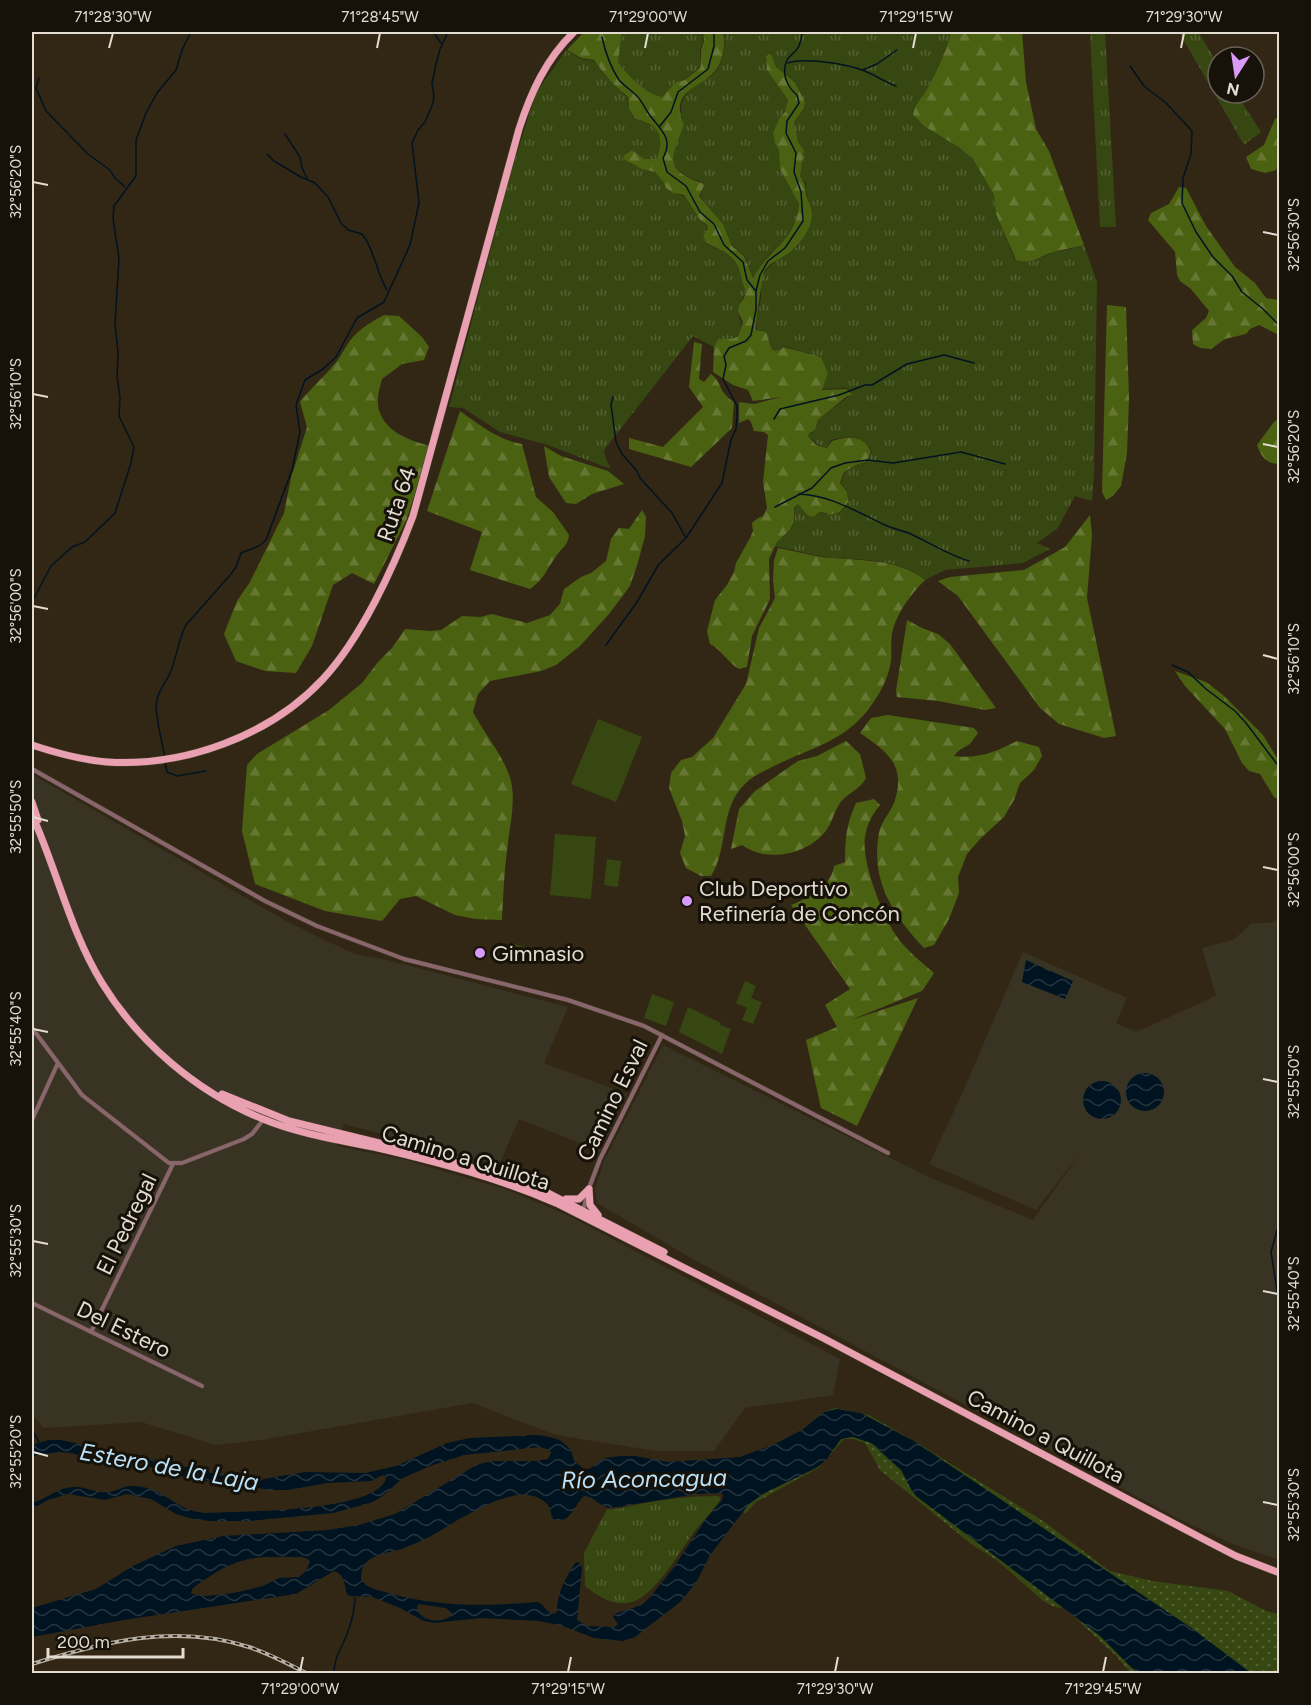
<svg xmlns="http://www.w3.org/2000/svg" width="1311" height="1705" viewBox="0 0 1311 1705" font-family="Figtree,sans-serif">
<style>
.industrial{fill:#393323}
.grass{fill:url(#grass-tufts)}
.forest{fill:url(#forest-firs)}
.park{fill:url(#park-dots)}
.pitch{fill:#374712}
.water{fill:url(#water-waves);fill-rule:evenodd}
.lines{fill:none;stroke-linecap:round;stroke-linejoin:round}
.stream{stroke:#001320;stroke-width:1.5}
.street-casing{stroke:#4e4433;stroke-width:5}
.primary-casing{stroke:#4e4433;stroke-width:8}
.street{stroke:#89656c;stroke-width:4}
.primary{stroke:#e9a0b0;stroke-width:7}
.rail-casing{stroke:#b6aea1;stroke-width:4}
.rail{stroke:#161109;stroke-width:1.5;stroke-dasharray:4.5;stroke-linecap:butt}
.ticks{fill:none;stroke:#e3dcd1;stroke-width:2}
.poi-dot{fill:#d89af8;stroke:#161109;stroke-width:2}
.labels{text-anchor:middle;stroke-width:6;stroke-linejoin:round;paint-order:stroke}
.street-label{font-size:22px;fill:#e3dcd1;stroke:#161109}
.poi-label{font-size:22px;fill:#e3dcd1;stroke:#161109;text-anchor:start}
.water-label{font-size:24px;font-style:italic;fill:#b9e2fa;stroke:#161109}
.neatline{fill:none;stroke:#e3dcd1;stroke-width:2}
.ticks-label{font-size:15px;text-anchor:middle;fill:#e3dcd1}
</style>
<defs>
<pattern id="grass-tufts" width="24" height="20" patternUnits="userSpaceOnUse" patternTransform="scale(1.5)"><rect width="24" height="20" fill="#374712"/><path d="M3 7l-1-3M5 7V3M7 7l1-3M15 17l-1-3M17 17v-4M19 17l1-3" fill="none" stroke="#546133"/></pattern>
<pattern id="forest-firs" width="22" height="20" patternUnits="userSpaceOnUse" patternTransform="scale(1.5)"><rect width="22" height="20" fill="#4b6112"/><path d="M5 1l3.5 6h-7zM16 11l3.5 6h-7z" fill="#657733"/></pattern>
<pattern id="park-dots" width="8" height="8" patternUnits="userSpaceOnUse" patternTransform="scale(1.5)"><rect width="8" height="8" fill="#374712"/><path d="M2 2h.1M6 6h.1" fill="none" stroke="#546133" stroke-width="1.8" stroke-linecap="round"/></pattern>
<pattern id="water-waves" width="16" height="10" patternUnits="userSpaceOnUse" patternTransform="scale(1.5)"><rect width="16" height="10" fill="#001320"/><path d="M0 5q4-4 8 0t8 0" fill="none" stroke="#25353f"/></pattern>
</defs>
<rect width="100%" height="100%" fill="#322715"/>
<!-- industrial -->
<path class="industrial" d="M32,774L286,921L354,954L387,960L568,1007L544,1063L627,1094L600,1151L519,1119L499,1165L344,1124L337,1146L402,1159L505,1189L565,1214L840,1359L833,1395L745,1408L714,1451H656L556,1435L472,1403L261,1440L216,1445L141,1422L43,1428L32,1413Z
M1279,914V1560L1235,1545L1179,1519L689,1257L597,1203L595,1189L604,1161L663,1045L931,1178L1033,1220L1081,1152L1091,1127L1081,1152L1036,1210L929,1164L962,1094L1023,952L1127,998L1116,1023L1136,1032L1216,996L1202,948L1233,940L1251,924L1274,922Z"/>
<!-- grass -->
<path class="grass" d="M622,32H702L703,41L700,50L701,63L699,68L685,80L676,82L662,97C649,95 624,72 618,62Z
M724,32H951C945,51 938,68 929,86C923,98 914,101 913,116L924,126L960,148L973,159L994,195L996,214L1015,260C1037,265 1037,257 1054,252C1064,250 1074,249 1084,245L1097,282L1094,474L1092,501L1075,496L1058,528L1037,543L1050,549L1023,563L945,570L925,580C900,559 866,560 835,558C815,556 794,550 774,546C779,538 792,533 794,523C796,515 791,511 798,504L808,516L814,517C819,512 822,512 829,515L841,512L848,502L847,492L841,483L845,472L858,464H865L872,453C866,435 847,436 831,440L827,448L817,444L808,436L815,430L818,420L853,393L846,388L822,389L828,373L821,357L784,346L777,351L772,350L766,332L757,330V318L761,299V282L765,271L779,258L798,246L811,219L812,214L806,190V183L800,176L804,150L798,142L794,122L804,108L805,102L795,81L776,67L772,54L769,52L766,56L767,70L788,100V107L780,117L773,133L775,144L779,150L780,169L799,204C794,246 768,246 753,278L745,256L732,245L723,224L700,196L705,183C664,171 670,159 684,125C678,105 681,96 698,83C702,80 707,79 711,76C723,67 726,46 724,32Z
M1090,32H1105L1116,227H1100Z
M1179,32H1198L1218,64V93H1236L1261,132L1244,145Z
M566,50L581,59L594,61C604,74 614,86 627,97L629,109L634,119C660,125 663,134 657,159H644L631,150L624,155L623,159C629,162 635,166 641,168C645,170 651,170 655,172C670,181 657,189 684,196L700,220L706,225L708,229L703,235L706,244C720,249 735,256 740,272C742,279 742,284 746,291C744,298 738,304 738,310C739,323 744,320 738,335L732,339H718L714,347L693,336L604,450L606,459L611,469L545,444L500,432L463,408L449,407L513,165L536,93Z
M717,1496L720,1497V1500C712,1512 702,1522 693,1533C679,1553 653,1600 627,1603C610,1605 597,1595 585,1586L584,1553L607,1509C620,1510 632,1505 645,1503C669,1499 692,1496 717,1496Z"/>
<!-- forest -->
<path class="forest" d="M584,32H622L618,62C624,72 649,96 662,97L676,82L685,80L700,68L701,63V50L704,41L703,32H723C726,46 723,66 710,76C700,85 682,90 680,106C679,112 682,119 684,125C670,160 664,171 705,184L699,196L723,224L732,246L744,256L753,278C769,247 795,244 799,204L780,169L779,150L775,144L773,133L780,117L785,112L788,100L767,70L766,56L769,53L772,55L776,67L795,82L805,102L804,108L794,122L798,142L804,150L800,176C807,185 804,187 807,197C809,203 812,209 812,215C811,230 799,246 787,254C780,259 771,262 765,270C762,274 756,323 756,330L766,332L772,350L777,351L784,347L821,357L828,373L822,390L846,389L853,394L846,397L818,420L815,430L810,433L808,436L816,445L827,448L832,441C847,436 866,435 871,453L865,463L858,464L844,472L840,483L847,492L848,502L840,512L829,515C822,511 819,511 814,517L808,516L798,504L794,508V522L790,530L777,542L769,559L770,599L752,636L747,667L739,669C727,662 722,650 710,644L707,631L715,600L727,585L734,572L736,563L750,538L753,531L752,523L758,518L763,516L767,508L763,482L768,435L764,432L754,431L751,422L748,419L739,423V402L754,404L781,397L753,401L748,390L733,385L713,372L714,347L718,339H732L738,336L743,322L738,312L739,305L744,298L746,291C742,284 742,279 740,272C736,256 720,249 706,243L703,235L708,229L707,225L700,220L684,195L673,193L666,188L663,181L655,172L642,169L623,159L624,155L632,150L644,159H657C664,135 659,124 635,119L629,109L628,97C614,86 604,74 594,60L581,58L567,50Z
M951,32H1022L1026,82L1036,129L1049,151L1084,245C1074,248 1064,249 1054,252C1037,256 1037,265 1016,260L996,214L994,195L973,159L960,148L924,126L913,115C915,101 923,98 929,86C938,68 946,51 951,32Z
M1279,117V165H1278L1276,170L1265,173L1251,169L1246,157L1264,145L1275,119Z
M1179,187L1186,188L1206,226L1235,267L1255,283L1266,298L1279,300V335L1259,325L1250,329L1246,334L1225,339L1211,349L1200,348L1193,344L1192,330L1206,318L1209,311L1191,289L1180,281L1177,275L1175,252L1148,220L1151,213L1169,204Z
M1107,305L1126,307L1129,399L1127,453L1121,486L1113,496L1106,500L1102,492Z
M384,315L399,316L422,337L429,347L424,360L402,364L382,379C380,387 377,396 378,404C380,430 409,441 431,446L406,521L374,584L352,573L333,585L312,646L296,673L265,671L236,661L224,634L237,601L250,582L284,513L291,478L307,427L300,402C310,389 321,380 332,367C341,358 345,346 353,337C362,327 373,321 384,315Z
M694,342L702,344L699,379L704,382L711,374C723,383 717,391 734,402L732,428L691,467L629,449V438L663,447L703,407L689,387Z
M460,411C478,424 500,441 522,444L536,497L553,512L569,535C568,545 562,548 557,555C545,571 547,576 530,589L470,570L482,532L427,511Z
M1279,418V464C1267,464 1261,457 1257,445L1274,422Z
M544,446L561,456L608,471L624,484L592,494L576,504L566,503L549,477Z
M642,510L646,517L645,536L638,562L630,586L609,614L580,646L556,665L541,671L490,681L478,694L473,712C485,735 504,756 511,781C516,804 509,828 507,851C504,874 503,897 502,920L475,919L455,915L416,896L400,899L382,921L325,911L255,884L242,831L247,765L257,754L329,710L362,683L378,662L392,648L405,629L430,631L441,630L462,616L480,617L492,614L527,623L550,615L560,604L564,589L581,577L591,573L606,561L611,539L619,528L629,529Z
M1090,515L1092,535L1087,598L1116,736L1104,738L1059,724L1040,708L958,596L938,581L950,577L1024,570L1065,547Z
M778,548C796,551 815,557 834,558C865,561 899,559 925,580C911,594 899,610 893,629C890,639 892,651 891,661C888,680 879,695 868,710C842,743 807,749 772,767C762,772 752,776 745,784C719,808 729,847 711,876H701L686,868L680,853L685,836L682,821L669,788L671,773L681,760L692,757L713,738L746,684L759,628L775,598L773,580L774,560Z
M907,620L922,628L938,634L950,644L996,708L985,710L938,701L897,697L896,691Z
M1175,671L1206,682L1223,695L1263,735L1279,761V800L1274,797L1260,774L1249,771L1242,763L1225,729L1185,686Z
M888,715L974,728L978,733L970,744L958,751L954,756C978,759 996,752 1017,741L1039,747L1042,756L1034,770L1020,783L1014,800L1004,817L980,839L967,854L958,877L959,893L949,919L934,945L924,948C893,915 870,880 879,833C881,821 892,811 895,800C906,764 886,751 860,733L871,718Z
M846,741L860,754L866,778C860,790 848,792 840,803C834,812 832,823 825,832C806,855 766,863 742,845L731,849L739,809L755,791L798,761L817,756Z
M874,799L880,805C872,815 867,824 865,837C861,861 882,914 895,934C904,948 921,962 934,973L922,991L851,1020L918,998L857,1126L821,1108L806,1040L837,1027L825,1005L850,989L791,905C809,898 831,887 834,866L845,862C845,839 846,825 856,803Z"/>
<!-- park -->
<path class="park" d="M835,1408L869,1415L919,1444L1043,1521L1110,1571L1152,1581L1228,1591L1266,1611L1279,1614V1673H1131L1116,1656L1066,1609L1052,1606L1042,1600L998,1561L971,1544L880,1470L865,1443L854,1439H844L818,1468L756,1502L745,1514L704,1461L734,1459L754,1454L797,1436L824,1412Z"/>
<!-- pitch -->
<path class="pitch" d="M598,719L642,737L616,802L571,784Z
M555,834L596,837L591,899L550,895Z
M607,859L621,861L618,887L604,885Z
M510,943L529,948L526,960L507,955Z
M745,981L756,986L751,998L762,1002L753,1024L742,1020L747,1008L736,1003Z
M652,994L674,1002L666,1026L644,1018Z
M688,1007L721,1023L720,1025L731,1029L722,1054L679,1032Z"/>
<!-- water -->
<path class="water" d="M1026,960L1073,981L1065,999L1022,982Z
M1126 1092a19 19 0 1 1 38 0a19 19 0 1 1-38 0Z
M1083 1100a19 19 0 1 1 38 0a19 19 0 1 1-38 0Z
M837,1409L861,1413L914,1441L1193,1629L1251,1673H1137L1100,1636L916,1496L912,1491L901,1470L871,1443L853,1437L841,1439L826,1460L818,1467L763,1494L749,1504L710,1555L696,1583L680,1602L635,1637L623,1641L594,1638L563,1626L539,1621L480,1618L434,1623L424,1621L400,1608L372,1597L350,1596L347,1594C344,1585 345,1574 334,1571L296,1594L124,1620L32,1637V1608L96,1589L133,1566L176,1546L223,1536L328,1530L359,1525L395,1514L476,1465L492,1461H535L548,1459L551,1453L550,1450L540,1447L464,1455L430,1466L403,1478L380,1498L370,1503L333,1513L250,1521H209L189,1518L176,1514L151,1499L127,1494L105,1500L68,1494L48,1500L32,1509V1503C46,1499 57,1488 73,1487C86,1486 97,1494 109,1492C117,1491 123,1486 131,1486C160,1485 174,1508 198,1512C209,1514 219,1512 230,1512C259,1511 375,1510 386,1479L383,1475L371,1481L327,1483L288,1490H272L191,1479L142,1464L111,1465L71,1453L59,1452L32,1456V1445L48,1440H61L89,1446L101,1452L132,1454L211,1473L263,1479L305,1472L365,1473L396,1466L447,1443L470,1438L535,1435L546,1436L560,1440L571,1450L574,1461L584,1469H589L605,1458L621,1456H635L668,1462L740,1457L775,1444L802,1430L824,1412ZM721,1493L723,1495L722,1500L706,1519L672,1570L650,1597L642,1605L614,1614L613,1617L618,1624L615,1627L587,1626L577,1620L582,1567L578,1562L575,1563C565,1580 557,1592 557,1612L554,1614C546,1613 545,1605 538,1602C479,1607 432,1607 374,1589L367,1586L361,1580C361,1573 362,1564 369,1560C379,1553 393,1552 404,1548C412,1545 421,1541 429,1537C456,1523 517,1476 546,1503C551,1507 550,1513 553,1519C571,1525 574,1505 584,1496C594,1496 599,1507 611,1508L696,1494ZM263,1557H302L308,1559L310,1562L305,1572L299,1577L279,1578L263,1586L233,1593L206,1596L193,1594L191,1593L193,1588C216,1571 235,1559 263,1557ZM418,1604L446,1608L452,1613V1615C441,1624 424,1622 417,1610Z"/>
<g class="lines">
<!-- stream -->
<path class="stream" d="M433,32L441,43
M602,37C605,51 611,68 619,80C624,86 631,90 636,95C643,102 646,111 652,118C663,132 673,140 663,158L667,172L686,186L700,212L714,224L724,245L743,262L747,280L755,290
M788,63C804,57 846,64 862,70C874,74 884,82 896,86
M1130,66L1144,86L1166,103L1192,131L1191,154L1183,178L1182,203L1196,232L1213,257L1232,276L1242,292L1263,309L1280,326
M862,70L877,64L897,50
M39,78L36,88L46,111L88,154L110,170L114,177L125,187
M660,126L671,112L678,92L708,69L714,46V32
M285,134L300,157L302,168L307,178
M267,154L274,161L301,177L315,183L328,197L341,223L348,230L362,234C375,250 376,272 387,290
M613,397L611,405L616,442L622,454L637,471L640,478L672,513L686,538
M774,419L780,409L839,395L865,385H872L907,364L944,355L974,363
M799,494C830,495 857,512 885,525C893,529 902,530 911,534C930,543 949,555 969,561
M775,507L812,488L831,468L845,463L868,460L893,463L961,452L1005,464
M32,602L51,566L72,547L85,542L115,513L131,463L134,447L119,416L120,397L117,377L118,353L115,324L119,258L113,219L114,206L136,176V140L146,113L157,93L176,70L182,50L191,32
M606,645L637,602L659,564L686,538L722,483L731,440L736,429L737,417V406L723,379L726,365L724,356L729,348L746,341L751,335L756,310V291L760,275L768,261L785,248L803,221L801,192L794,172L796,153L786,133L787,121L799,103L797,95C787,87 781,73 787,60C790,55 796,52 799,46C801,41 802,36 802,32
M1172,665L1188,672L1206,689L1235,711L1246,723L1280,768
M165,758C162,741 157,724 156,707C156,693 165,685 170,673C177,657 178,640 186,625L231,574L236,567L241,553L259,546L266,540L292,470L300,432L296,405L305,380L323,369L336,357L357,318L384,302L410,245L419,203L412,143L418,130L425,122L432,106L434,96L432,83L436,64L440,49L448,32
M165,762L167,772L177,776L206,771
M1280,1220L1271,1252L1280,1310
M32,1430L39,1442
M333,1674C335,1667 335,1660 338,1654C347,1636 354,1619 355,1598"/>
<!-- street casing -->
<g class="street-casing">
<path id="street" d="M32,769L265,901L317,926L404,959L568,1000L644,1026L888,1153
M32,1028L82,1095L169,1163H182L244,1139L252,1134L263,1120
M32,1120L57,1065
M589,1188L600,1159L662,1035
M583,1211L587,1195
M32,1303L202,1386
M91,1332L173,1164"/>
</g>
<!-- primary casing -->
<g class="primary-casing">
<path id="primary" d="M32,745C56,753 82,760 107,762C184,767 270,736 323,679C361,638 393,569 413,516L519,129C531,92 546,59 574,32
M32,802L38,820
M32,815C57,870 70,931 102,983C139,1043 198,1093 263,1119C299,1134 340,1140 378,1148C438,1162 499,1178 556,1203L823,1338L1207,1541L1236,1556L1280,1573
M222,1094L289,1121L428,1155L522,1182L550,1194L664,1252
M589,1189L590,1205L598,1215
M566,1199H579L589,1189"/>
</g>
<!-- street -->
<use href="#street" class="street"/>
<!-- primary -->
<use href="#primary" class="primary"/>
<!-- rail casing -->
<g class="rail-casing">
<path id="rail" d="M32,1664C103,1642 175,1623 249,1647C270,1654 289,1664 308,1674"/>
</g>
<!-- rail -->
<use href="#rail" class="rail"/>
</g>
<!-- ticks -->
<path class="ticks" d="M109,48L113,33M377,48L380,33M645,48L648,33M913,48L916,33M1181,48L1184,33M33,182L48,185M1263,232L1278,235M33,394L48,397M1263,444L1278,447M33,606L48,609M1263,655L1278,659M33,817L48,821M1263,867L1278,870M33,1029L48,1032M1263,1079L1278,1082M33,1241L48,1244M1263,1291L1278,1294M33,1452L48,1456M1263,1502L1278,1505M300,1672L303,1657M568,1672L571,1657M835,1672L838,1657M1103,1672L1106,1657"/>
<!-- markers -->
<g class="poi-dot">
<circle cx="687" cy="901" r="6"/>
<circle cx="480" cy="953" r="6"/>
</g>
<g class="labels">
<!-- street labels -->
<g class="street-label">
<text transform="translate(396 504) rotate(-71)" y="8">Ruta 64</text>
<text transform="translate(612 1100) rotate(-64)" y="8">Camino Esval</text>
<text transform="translate(466 1157) rotate(17)" y="8">Camino a Quillota</text>
<text transform="translate(126 1224) rotate(-64)" y="8">El Pedregal</text>
<text transform="translate(124 1329) rotate(26)" y="8">Del Estero</text>
<text transform="translate(1046 1436) rotate(28)" y="8">Camino a Quillota</text>
</g>
<!-- poi labels -->
<g class="poi-label">
<text x="699" y="896">Club Deportivo<tspan x="699" dy="25">Refinería de Concón</tspan></text>
<text x="492" y="961">Gimnasio</text>
</g>
<!-- water labels -->
<g class="water-label">
<text transform="translate(169 1467) rotate(10)" y="8">Estero de la Laja</text>
<text transform="translate(644 1479) rotate(-1)" y="8">Río Aconcagua</text>
</g>
</g>
<!-- border -->
<rect width="1311" height="1705" fill="none" stroke="#161109" stroke-width="66"/>
<!-- north arrow -->
<g transform="translate(1236 75) rotate(192)"><circle r="28" fill="#161109" stroke="#686259" stroke-width="1.5"/>
<path d="M0-4.5L10 22L0 15L-10 22Z" fill="#d89af8"/>
<text y="-9" font-size="16" font-weight="bold" text-anchor="middle" fill="#e3dcd1">N</text>
</g>
<!-- scale -->
<path d="M48 1648v9h135v-9" fill="none" stroke="#e3dcd1" stroke-width="3"/>
<text x="57" y="1648" font-size="18" fill="#e3dcd1" stroke="#161109" stroke-width="4.5" paint-order="stroke">200 m</text>
<rect x="33" y="33" width="1245" height="1639" class="neatline"/>
<g class="ticks-label">
<text x="113" y="22">71°28'30"W</text>
<text x="380" y="22">71°28'45"W</text>
<text x="648" y="22">71°29'00"W</text>
<text x="916" y="22">71°29'15"W</text>
<text x="1184" y="22">71°29'30"W</text>
<text transform="translate(16 182) rotate(-90)" y="5">32°56'20"S</text>
<text transform="translate(1294 235) rotate(-90)" y="5">32°56'30"S</text>
<text transform="translate(16 394) rotate(-90)" y="5">32°56'10"S</text>
<text transform="translate(1294 447) rotate(-90)" y="5">32°56'20"S</text>
<text transform="translate(16 606) rotate(-90)" y="5">32°56'00"S</text>
<text transform="translate(1294 659) rotate(-90)" y="5">32°56'10"S</text>
<text transform="translate(16 817) rotate(-90)" y="5">32°55'50"S</text>
<text transform="translate(1294 870) rotate(-90)" y="5">32°56'00"S</text>
<text transform="translate(16 1029) rotate(-90)" y="5">32°55'40"S</text>
<text transform="translate(1294 1082) rotate(-90)" y="5">32°55'50"S</text>
<text transform="translate(16 1241) rotate(-90)" y="5">32°55'30"S</text>
<text transform="translate(1294 1294) rotate(-90)" y="5">32°55'40"S</text>
<text transform="translate(16 1452) rotate(-90)" y="5">32°55'20"S</text>
<text transform="translate(1294 1505) rotate(-90)" y="5">32°55'30"S</text>
<text x="300" y="1694">71°29'00"W</text>
<text x="568" y="1694">71°29'15"W</text>
<text x="835" y="1694">71°29'30"W</text>
<text x="1103" y="1694">71°29'45"W</text>
</g>
</svg>
